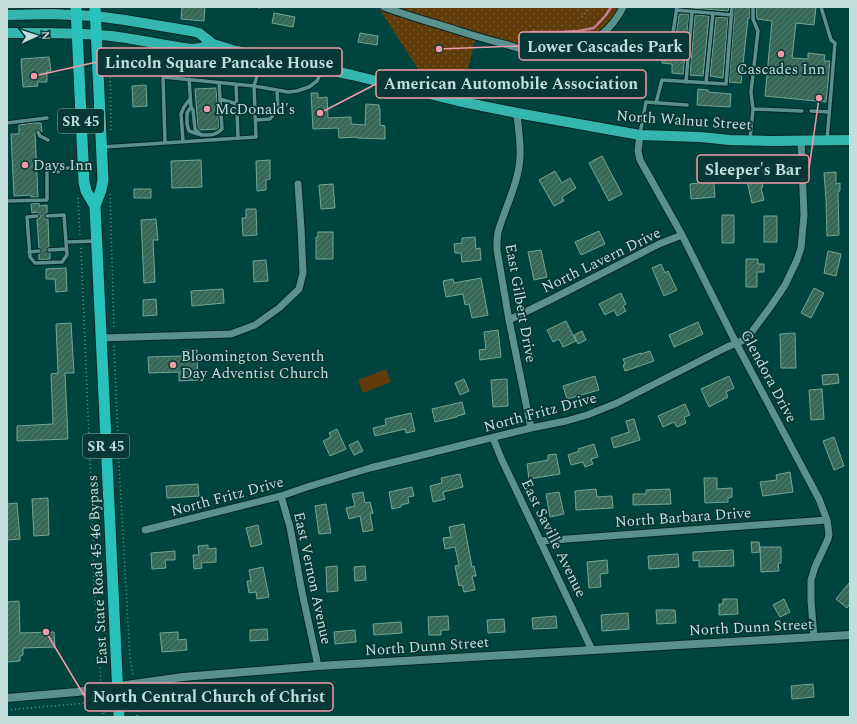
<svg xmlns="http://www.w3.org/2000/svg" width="857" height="724" viewBox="0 0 857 724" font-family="Spectral,serif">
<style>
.park{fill:url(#park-dots)}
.garden{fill:#603c0a}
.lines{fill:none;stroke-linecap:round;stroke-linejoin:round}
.stream{stroke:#c1808e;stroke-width:2.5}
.building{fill:url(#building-hatch);stroke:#73a592}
.service-casing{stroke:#072725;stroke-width:5.5}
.minor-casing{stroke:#072725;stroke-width:9}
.tertiary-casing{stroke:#072725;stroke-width:10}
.primary-casing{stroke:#072725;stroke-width:12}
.trunk-casing{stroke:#072725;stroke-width:13}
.path{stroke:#62928e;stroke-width:1.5;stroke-dasharray:1 3;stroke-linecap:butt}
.service{stroke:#58918d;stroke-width:3.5}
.minor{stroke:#58918d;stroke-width:7}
.tertiary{stroke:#58918d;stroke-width:8}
.primary{stroke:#34b6af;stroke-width:10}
.trunk{stroke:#28c2ba;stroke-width:11}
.poi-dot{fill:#f39aa9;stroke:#083835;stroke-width:1.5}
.labels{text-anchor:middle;stroke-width:3.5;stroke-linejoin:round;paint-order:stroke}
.shield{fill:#083835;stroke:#8aaca9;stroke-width:1}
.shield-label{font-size:14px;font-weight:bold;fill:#c1dedb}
.poi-label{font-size:15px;fill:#c1dedb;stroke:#083835;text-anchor:start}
.street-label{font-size:15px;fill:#c1dedb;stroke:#083835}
.leader{fill:none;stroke:#f39aa9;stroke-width:1.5}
.callout-dot{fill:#f39aa9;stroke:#083835;stroke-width:1.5}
.callout{fill:#083835;stroke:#f39aa9;stroke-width:1.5}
.callout-label{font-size:16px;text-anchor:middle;font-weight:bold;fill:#c1dedb}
</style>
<defs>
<pattern id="park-dots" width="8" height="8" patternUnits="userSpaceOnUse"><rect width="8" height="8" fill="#603c0a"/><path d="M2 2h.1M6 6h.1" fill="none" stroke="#75582d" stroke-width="1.8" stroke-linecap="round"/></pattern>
<pattern id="building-hatch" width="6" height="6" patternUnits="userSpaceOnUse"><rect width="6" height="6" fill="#366857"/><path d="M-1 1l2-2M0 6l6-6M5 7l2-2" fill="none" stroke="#517d6f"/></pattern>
</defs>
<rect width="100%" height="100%" fill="#004440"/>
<!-- park -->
<path class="park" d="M378,7H618L613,16L599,33L584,42L568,48L549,50L530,47L476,37L462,92L427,83Z"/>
<!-- garden -->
<path class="garden" d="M386,369L391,382L363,393L358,380Z"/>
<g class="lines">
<!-- stream -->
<path class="stream" d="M531,32H562L578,31L594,28L606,15L611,7"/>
</g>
<!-- building -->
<path class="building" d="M182,7H205L204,21L181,19Z
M680,7H729L728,11Z
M735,7H750V18H748L741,83L729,82Z
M756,7H816L814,25L796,23L792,58L808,59V53L825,55L824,61H830L826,102L765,96L772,21L757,19Z
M274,13L295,17L293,27L272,23Z
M679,14H689L683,74L672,73V64L662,63L663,48L674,49Z
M695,15L709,16L703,76L690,75Z
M716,17L728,18L723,78L710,76Z
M360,33L378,36L377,45L358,42Z
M49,57L51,71H47V82H37L38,86L23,87L21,59Z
M146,85L147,106L133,107L132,86Z
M216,88L219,128L217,129L200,130L198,128L195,89Z
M698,89L708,90V92L731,94L730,107L697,105Z
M311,93H318V98L327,97L328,118L351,117V124L365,125L366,104L379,105V109H380V125L385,126V139L357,138V137L339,138L338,128L313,129Z
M33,123H41L42,132L40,130L38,129L36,130L35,132L38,197H31V195L14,196L11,134H19V125Z
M602,156L622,194L609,201L589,163Z
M201,160L202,187L172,188L171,161Z
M270,160V179L266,180V190L257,191L256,161Z
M759,165L763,187L761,188L764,200L752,203L744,168Z
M555,171L562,183L570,178L576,188L562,197L564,201L554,206L539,180Z
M713,171L715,197L691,199L690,184L699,183L698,172Z
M836,172V184L840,183V191H838L839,235L827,236L826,199L824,173Z
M333,184L335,208L321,209L319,185Z
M134,189H151V198H134Z
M39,203V206L47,205V213L45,214L44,216L45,219H48L49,247L47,248L46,250L47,252L50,253V259L39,260V254L41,253L42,251L41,249L39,248L37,219L40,218V215L37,212L32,213L31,204Z
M246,209H256L257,235L243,236L242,218H246Z
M722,215H734V243H722Z
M764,216H777V242H764Z
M156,219L158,240H153L155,282L144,283L141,220Z
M599,231L605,244L581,255L575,242Z
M318,232H333V259H316V237H318Z
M475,237L476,249L480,248L481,260L462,262L461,253H455L454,244L462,243V238Z
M541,250L547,277L534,280L528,252Z
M828,251L841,254L836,276L824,273Z
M746,259H758V264H764V272H757V287H746Z
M266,260L268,281L254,282L253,261Z
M661,264L665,273L668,271L677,290L664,296L652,268Z
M66,268L67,291L56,292L55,279H46V269Z
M481,278L488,315L472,318L469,304L465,305L463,294L446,297L443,281L453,279L454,283Z
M814,288L824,293L811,318L801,313Z
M223,289L224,303L192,306L191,291Z
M621,293L626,304L623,306L626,311L617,316L614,310L605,315L599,304Z
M156,299L157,315L143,316V300Z
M566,321L576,341L563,347L559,339L553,342L547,330Z
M698,322L703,334L674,347L669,335Z
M71,323L74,373H65L68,439L17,441V426L53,424L51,374L58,373L56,324Z
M498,330L501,357L480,360L479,350L486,349L484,332Z
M582,331L586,340L578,344L574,335Z
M795,333L796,368H781L780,334Z
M182,350H197L198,380L179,381V372L149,373L148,357L182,356Z
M650,351L654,361L625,371L623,365L625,364L623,359L641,353V354Z
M838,374L839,383L823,385L822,375Z
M595,376L599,390L567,399L563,386Z
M729,376L734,388L726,392L728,397L709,407L701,389Z
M464,379L469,391L460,395L455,383Z
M507,379L508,406L493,407L491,380Z
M822,389L824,419L811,420L809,390Z
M462,402L465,414L457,416V417L435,422L432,409Z
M685,404L690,415L684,417L686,423L677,427L674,422L663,427L658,416Z
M411,413L415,431L406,433L405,429L375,436L373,428L386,425L385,419Z
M634,419L640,440L614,448L611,438L629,432L626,421Z
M337,429L346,449L330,456L323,441L331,437L329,433Z
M834,437L844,466L834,470L823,441Z
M358,441L363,451L354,455L349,445Z
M594,444L598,457L591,459L593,464L585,467L583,462L571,465L568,455L579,451L578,449Z
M556,454L560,474L529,479L527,464L548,460V455Z
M790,472L793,492L763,496L760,482L777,480L776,475Z
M460,474L463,487L443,492L445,499L433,502L430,486L442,483L441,478Z
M704,478H717V489L732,488V497L728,498V502L705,503Z
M198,484L199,496L167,498L166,486Z
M412,487L414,496L408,497L409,503L401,505V507L392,509L389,492Z
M596,489L597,497L612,496L613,508L576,510L575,491Z
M670,489L671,504L633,505V494H646V490Z
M363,492L365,503L370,502L373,513L370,514L373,530L363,532L360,516L349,519L346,508L355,506L352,494Z
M559,492L564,514L550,517L546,494Z
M48,498L49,535L34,536L32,499Z
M17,503L20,539L7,540V504Z
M326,504L331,533L319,534L315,506Z
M464,524L472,567L474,566L476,576H472L475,590L464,592L462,585L459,586L455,566L459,565L455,547L445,549L443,538L451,537L449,527Z
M258,525L262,544L251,547L246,528Z
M751,542H759L760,552L752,553Z
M208,545V549L216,548V562L201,563L202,568L194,569L193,555H199L198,546Z
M760,547H781V563H778L779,571L761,572Z
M733,550L734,566L699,567V560L693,561V552Z
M175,551V560H165L166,568L152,569L151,553Z
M678,554L679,567L649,569L648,556Z
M607,560L608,573L600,574L601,587L589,588L587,562Z
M337,566L338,591L327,592L326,567Z
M365,566L366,580L355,581L354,567Z
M263,567L269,597L257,599L256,592L249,593L247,581H251L249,570Z
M850,582V604L847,608L836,599Z
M723,599H737L738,614L719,615V604H723Z
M784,599L790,612L780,617L773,605Z
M19,601L20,633L54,632L55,647L23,648V655L20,656V661L7,662V602Z
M656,610H675L676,623L657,624Z
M628,613L629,629L602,631L601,615Z
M448,616L449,630H441V635H429L428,617Z
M556,616L557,628L533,629L532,618Z
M504,619L505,632L488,633L487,620Z
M401,622L402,633L374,635L373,624Z
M267,629L268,640L250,641V630Z
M355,630L356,642L335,644L334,632Z
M178,632V640L186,639L187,650L162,652L160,633Z
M813,684L814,697L792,699L791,686Z"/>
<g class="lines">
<!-- service casing -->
<g class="service-casing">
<path id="service" d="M259,7H260
M821,7L831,40L835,43L827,140
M676,10L732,15
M672,39L677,7
M189,79L191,107L193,110L195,129L201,135C210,135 215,136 222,129L219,83
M686,82L692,12
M706,83L713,13
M236,84L238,138
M220,99L237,104
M656,103L662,80L726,84L732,7
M191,107L187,113V124L189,131L198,134
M753,109L802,111
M811,111L829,112
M256,120L270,119L278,109L277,90
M7,123L47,118
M38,132L40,136L48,140
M640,134L646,102L687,105
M750,139L753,109L751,92L758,31L753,19V7
M183,141L181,114L184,107L190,99
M165,142L163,77L254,86L288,92L297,91L309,87L317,81L322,70
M103,147L256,137L254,86L259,69L264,57
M58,172L61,168H78L81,169
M7,201L47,200V172
M37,216L27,217L30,257L35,263L62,262L67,255L66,242L95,241
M47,216L64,215L66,242
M49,250L66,249
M29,252L39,251"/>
</g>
<!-- minor casing -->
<g class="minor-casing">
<path id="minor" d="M384,7C408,16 434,23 459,31C475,36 492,41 508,45C518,48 528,52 538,52C574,55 607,40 623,7
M517,113C518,128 521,143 520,157C519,182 505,208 498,232L497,241V250L509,320L531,428
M640,135L638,151L640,160L682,235L736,343L819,499L827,520L829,534L828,539L815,567L811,580V601L814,637
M509,320L548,301L659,244L682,235
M101,338L231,334L255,325L279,308L299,289L303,273L301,228L298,184
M493,438L501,458L592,650
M281,496L290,527L302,592L318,666
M145,530L281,496L307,487L370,468L531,428L566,421L587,415L617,403L727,347L744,340L748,337L771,306L785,285L797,260L801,248L804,215L801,141
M540,541L827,520"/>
</g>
<!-- tertiary casing -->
<g class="tertiary-casing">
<path id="tertiary" d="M7,698L77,692L183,677L318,666L850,635"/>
</g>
<!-- primary casing -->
<g class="primary-casing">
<path id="primary" d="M7,15L51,14L95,16L125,20L191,31L199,33L213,44L236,51L264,56L352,75L458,101L517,113L640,135L700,137L730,140L771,141L850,140
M7,33C42,33 76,32 111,36C138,39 165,46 192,49L200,48L213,44"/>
</g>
<!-- trunk casing -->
<g class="trunk-casing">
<path id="trunk" d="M76,7L84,182L86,191L95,206L119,717
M95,206L101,190L103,180L95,7"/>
</g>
<!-- path -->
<path class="path" d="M582,17L591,7
M106,55L111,56
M111,130L110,61L112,55L117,51
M110,194L114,330
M78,198L80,236
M81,248L93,533L94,588L101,681
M114,346L119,464L130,658L133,675
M135,691L137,708V717
M102,697L103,717
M127,709L137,708L143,699L151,695L172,690L219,683
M7,710L86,703L94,705L103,712L110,711"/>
<!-- service -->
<use href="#service" class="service"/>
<!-- minor -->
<use href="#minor" class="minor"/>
<!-- tertiary -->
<use href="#tertiary" class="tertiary"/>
<!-- primary -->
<use href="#primary" class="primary"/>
<!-- trunk -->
<use href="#trunk" class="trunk"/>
</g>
<!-- markers -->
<g class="poi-dot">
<circle cx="781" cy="54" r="4"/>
<circle cx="207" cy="109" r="4"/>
<circle cx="25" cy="165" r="4"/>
<circle cx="173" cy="365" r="4"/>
</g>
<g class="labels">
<!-- shield labels -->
<g class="shield">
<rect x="58" y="109" width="46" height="24" rx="3"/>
<rect x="83" y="434" width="46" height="24" rx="3"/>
</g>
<g class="shield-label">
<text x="81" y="126">SR 45</text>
<text x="106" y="451">SR 45</text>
</g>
<!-- poi labels -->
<g class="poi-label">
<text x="781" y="74" text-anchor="middle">Cascades Inn</text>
<text x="215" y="114">McDonald's</text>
<text x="33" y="170">Days Inn</text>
<text x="181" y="361">Bloomington Seventh<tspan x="181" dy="17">Day Adventist Church</tspan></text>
</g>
<!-- street labels -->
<g class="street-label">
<text transform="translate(684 120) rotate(4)" y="5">North Walnut Street</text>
<text transform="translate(601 260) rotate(-26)" y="5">North Lavern Drive</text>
<text transform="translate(521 303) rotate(80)" y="5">East Gilbert Drive</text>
<text transform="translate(769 376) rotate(62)" y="5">Glendora Drive</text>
<text transform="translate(540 412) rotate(-15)" y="5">North Fritz Drive</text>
<text transform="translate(227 496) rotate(-15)" y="5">North Fritz Drive</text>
<text transform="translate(683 517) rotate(-4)" y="5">North Barbara Drive</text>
<text transform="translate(554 538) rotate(64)" y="5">East Saville Avenue</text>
<text transform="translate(97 570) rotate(-93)" y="5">East State Road 45 46 Bypass</text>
<text transform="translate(313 578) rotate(78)" y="5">East Vernon Avenue</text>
<text transform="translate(751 627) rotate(-3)" y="5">North Dunn Street</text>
<text transform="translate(427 646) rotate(-4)" y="5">North Dunn Street</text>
</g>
</g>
<!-- callouts -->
<path class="leader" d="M439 49L519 46M34 76L97 62M320 113L376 84M819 98L809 169M46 632L85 697"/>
<g class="callout-dot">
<circle cx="439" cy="49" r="4"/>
<circle cx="34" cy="76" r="4"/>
<circle cx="320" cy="113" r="4"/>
<circle cx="819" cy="98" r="4"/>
<circle cx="46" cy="632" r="4"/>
</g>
<g class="callout">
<rect x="519" y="32" width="171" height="28" rx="4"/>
<rect x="97" y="48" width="245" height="28" rx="4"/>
<rect x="376" y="70" width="270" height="28" rx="4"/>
<rect x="697" y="155" width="112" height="28" rx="4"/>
<rect x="85" y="683" width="248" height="28" rx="4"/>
</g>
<g class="callout-label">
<text x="605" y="52">Lower Cascades Park</text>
<text x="219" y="68">Lincoln Square Pancake House</text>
<text x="511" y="89">American Automobile Association</text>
<text x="753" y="175">Sleeper's Bar</text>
<text x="209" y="702">North Central Church of Christ</text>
</g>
<!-- border -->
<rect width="857" height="724" fill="none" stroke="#c1dedb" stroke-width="16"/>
<!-- north arrow -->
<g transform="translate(36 36) rotate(87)" stroke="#083835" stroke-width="3" paint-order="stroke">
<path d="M0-3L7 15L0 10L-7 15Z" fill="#c1dedb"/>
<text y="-6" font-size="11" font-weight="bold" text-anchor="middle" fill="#c1dedb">N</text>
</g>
</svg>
